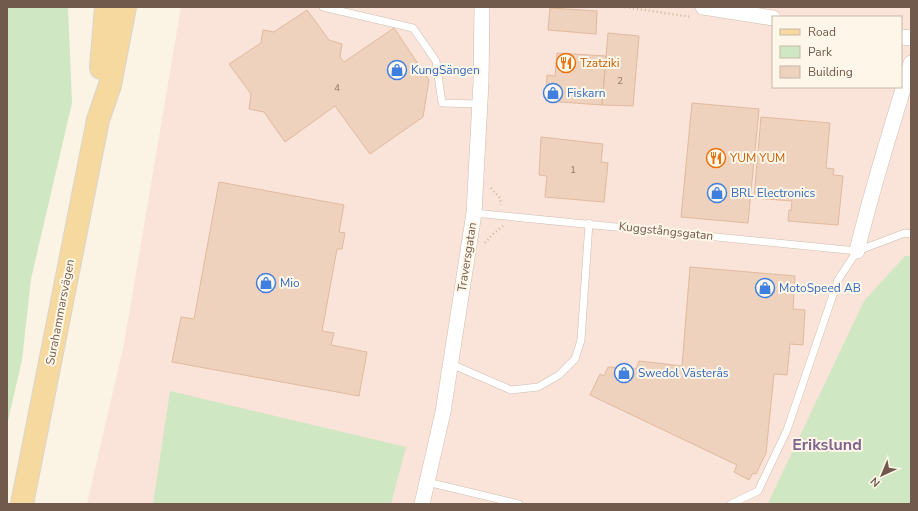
<svg xmlns="http://www.w3.org/2000/svg" width="918" height="511" viewBox="0 0 918 511" font-family="'Nunito Sans',sans-serif">
<style>
.commercial{fill:#fae3d8;fill-rule:evenodd}
.green{fill:#d0e7c3}
.building{fill:#eed2bd;stroke:#e0ba9e}
.lines{fill:none;stroke-linecap:round;stroke-linejoin:round}
.lane-casing{stroke:#cdbdae;stroke-width:8}
.street-casing{stroke:#cdbdae;stroke-width:16}
.primary-casing{stroke:#dad4d0;stroke-width:24}
.path{stroke:#d3b6a0;stroke-width:2.5;stroke-dasharray:1 3;stroke-linecap:butt}
.lane{stroke:#fff;stroke-width:7}
.street{stroke:#fff;stroke-width:15}
.primary{stroke:#f6d99f;stroke-width:22}
.labels{text-anchor:middle;stroke-width:4;stroke-linejoin:round;paint-order:stroke}
.number-label{font-size:10px;fill:#907868}
.food-label{font-size:12px;fill:#c56008;stroke:#fef7e9;text-anchor:start}
.shop-label{font-size:12px;fill:#366cbe;stroke:#fef7e9;text-anchor:start}
.street-label{font-size:12px;fill:#715a4b;stroke:#fef7e9}
.district-label{font-size:16px;font-weight:bold;fill:#81638d;stroke:#fef7e9}
</style>
<rect width="100%" height="100%" fill="#fbf3e3"/>
<!-- commercial -->
<path class="commercial" d="M181,7H911V504H87L124,344ZM773,17H901V87H773Z"/>
<!-- green -->
<path class="green" d="M7,7H68L72,103L31,279L22,360L7,425Z
M905,256H911V504H766L768,503L864,301Z
M170,391L406,447L391,504H153Z"/>
<!-- building -->
<path class="building" d="M550,8L597,11L596,34L548,30Z
M307,10L329,40L342,44L340,57L344,62L394,28L429,80L423,117L370,154L335,106L285,142L264,112L249,109L251,94L229,64L261,43L263,30L274,32Z
M608,33L639,36L633,106L602,105Z
M557,53L606,56L602,105L546,101L547,75L555,76Z
M692,103L759,109L748,223L681,217Z
M761,117L830,123L826,168L834,169L833,175L843,176L838,225L788,221L789,210L791,211L792,201L754,198Z
M541,137L603,144L601,162L608,163L604,202L545,197L547,176L539,175Z
M219,182L344,205L339,232L345,233L342,249H337L322,331L334,333L331,345L367,352L359,396L172,362L181,317L194,319Z
M690,267L795,276L793,309L805,310L803,345L790,344L787,375L774,374L766,453L756,474L753,473L749,480L734,472L737,465L590,395L600,374L604,376L608,367L636,369L639,361L682,366Z"/>
<g class="lines">
<!-- lane casing -->
<g class="lane-casing">
<path id="lane" d="M323,7L413,28L436,61L442,103L479,104
M474,213L857,251L905,233L911,234
M451,364L511,390L538,387L559,375L575,359L581,340L589,223
M427,482L519,504
M731,504L758,491L787,430L838,280L857,251"/>
</g>
<!-- street casing -->
<g class="street-casing">
<path id="street" d="M703,7L773,18
M901,37L911,38
M857,251C872,188 892,126 911,63
M422,504L443,412L474,213L481,82L482,7"/>
</g>
<!-- primary casing -->
<g class="primary-casing">
<path id="primary" d="M101,68L106,7
M22,504L98,120L110,85L125,7"/>
</g>
<!-- path -->
<path class="path" d="M625,7L691,17
M491,188L500,198L501,205
M485,243L492,235L503,226"/>
<!-- lane -->
<use href="#lane" class="lane"/>
<!-- street -->
<use href="#street" class="street"/>
<!-- primary -->
<use href="#primary" class="primary"/>
</g>
<!-- icons -->
<defs>
<g id="restaurant-ring" transform="scale(1)"><circle r="9.5" fill="#fef7e9" stroke="#e8710a" stroke-width="1.5"/><path d="M-5-6h1v4h1v-4h1v4h1v-4h1v5L-1.5 .5V6h-2V.5L-5-1ZM5-6V6H3V1.5H1.5Q1.5-4 5-6Z" fill="#e8710a"/></g>
<g id="shop-ring" transform="scale(1)"><circle r="9.5" fill="#fef7e9" stroke="#3f7fe0" stroke-width="1.5"/><path d="M-5-2.5h2.3a2.7 3.5 0 0 1 5.4 0H5L5.5 6h-11ZM-1.5-2.5h3a1.5 2.3 0 0 0-3 0Z" fill="#3f7fe0"/></g>
</defs>
<g fill-rule="evenodd">
<use href="#restaurant-ring" x="566" y="63"/>
<use href="#shop-ring" x="397" y="70"/>
<use href="#shop-ring" x="553" y="93"/>
<use href="#restaurant-ring" x="716" y="158"/>
<use href="#shop-ring" x="717" y="193"/>
<use href="#shop-ring" x="266" y="283"/>
<use href="#shop-ring" x="765" y="288"/>
<use href="#shop-ring" x="624" y="373"/>
</g>
<g class="labels">
<!-- number labels -->
<g class="number-label">
<text x="620" y="84">2</text>
<text x="337" y="91">4</text>
<text x="573" y="173">1</text>
</g>
<!-- food labels -->
<g class="food-label">
<text x="580" y="67">Tzatziki</text>
<text x="730" y="162">YUM YUM</text>
</g>
<!-- shop labels -->
<g class="shop-label">
<text x="411" y="74">KungSängen</text>
<text x="567" y="97">Fiskarn</text>
<text x="731" y="197">BRL Electronics</text>
<text x="280" y="287">Mio</text>
<text x="779" y="292">MotoSpeed AB</text>
<text x="638" y="377">Swedol Västerås</text>
</g>
<!-- street labels -->
<g class="street-label">
<text transform="translate(666 231) rotate(6)" y="4">Kuggstångsgatan</text>
<text transform="translate(467 257) rotate(-81)" y="4">Traversgatan</text>
<text transform="translate(60 312) rotate(-79)" y="4">Surahammarsvägen</text>
</g>
<!-- district labels -->
<g class="district-label">
<text x="827" y="450">Erikslund</text>
</g>
</g>
<!-- border -->
<rect width="918" height="511" fill="none" stroke="#715a4b" stroke-width="16"/>
<!-- legend -->
<rect x="772" y="16" width="130" height="72" fill="#fef7e9" stroke="#c6b8aa"/>
<rect x="780" y="29" width="20" height="6" fill="#f6d99f" stroke="#c6b8aa"/>
<text x="808" y="36" font-size="12" fill="#715a4b">Road</text>
<rect x="780" y="46" width="20" height="12" fill="#d0e7c3" stroke="#c6b8aa"/>
<text x="808" y="56" font-size="12" fill="#715a4b">Park</text>
<rect x="780" y="66" width="20" height="12" fill="#eed2bd" stroke="#c6b8aa"/>
<text x="808" y="76" font-size="12" fill="#715a4b">Building</text>
<!-- north arrow -->
<g transform="translate(882 475) rotate(224)" stroke="#fef7e9" stroke-width="3" paint-order="stroke">
<path d="M0-3L7 15L0 10L-7 15Z" fill="#715a4b"/>
<text y="-6" font-size="11" font-weight="bold" text-anchor="middle" fill="#715a4b">N</text>
</g>
</svg>
